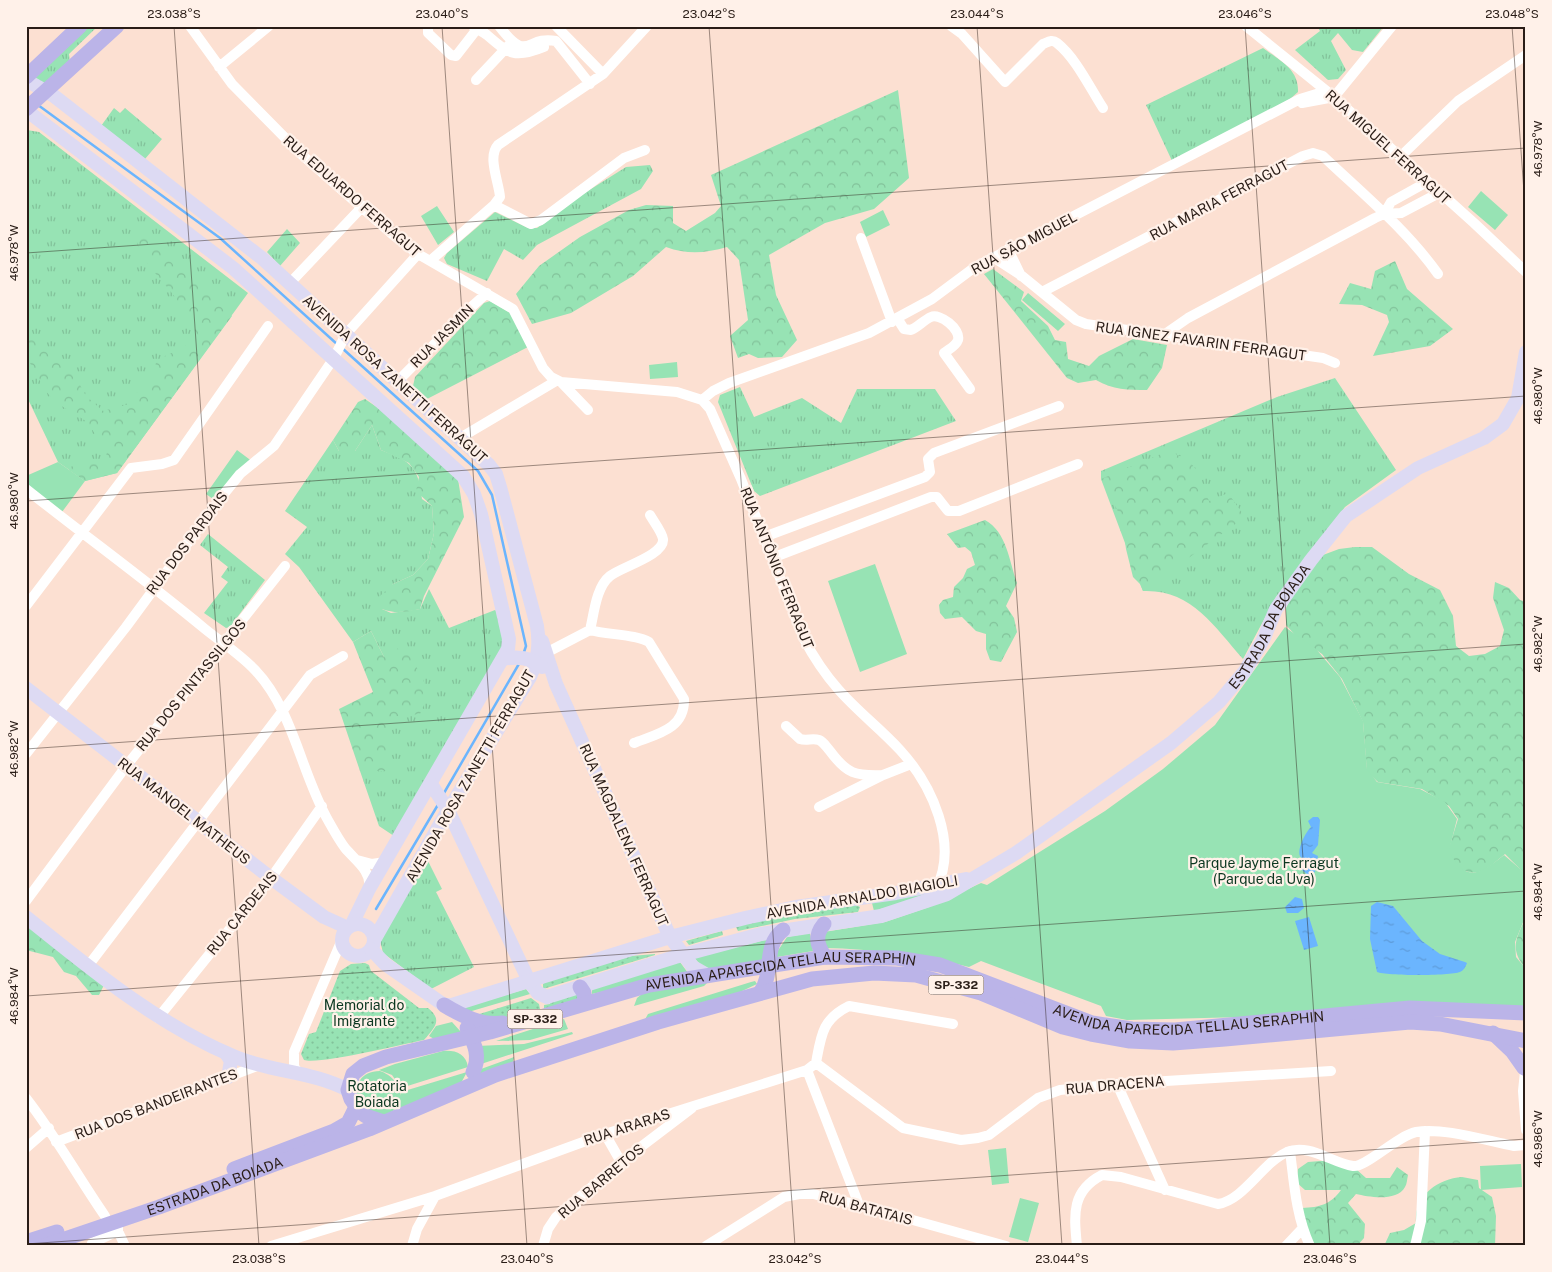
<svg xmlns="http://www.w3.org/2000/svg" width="1552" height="1272" viewBox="0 0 1552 1272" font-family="'Public Sans',sans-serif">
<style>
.grass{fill:url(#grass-tufts)}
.forest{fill:url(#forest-crowns)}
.park{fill:#97e3b4}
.garden{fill:url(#garden-dots)}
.water{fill:url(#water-ripples)}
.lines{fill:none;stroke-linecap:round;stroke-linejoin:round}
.stream{stroke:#6bb5fe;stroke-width:2.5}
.street{stroke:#fff;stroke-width:10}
.secondary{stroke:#dddaf3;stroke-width:14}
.primary{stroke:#bbb4e8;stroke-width:15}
.ticks{fill:none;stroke:#2a1d17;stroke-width:1;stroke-opacity:0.45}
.labels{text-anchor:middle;stroke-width:4.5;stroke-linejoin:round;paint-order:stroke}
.shield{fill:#fff1e9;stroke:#6a5d56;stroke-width:1}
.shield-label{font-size:12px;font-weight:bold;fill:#2a1d17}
.street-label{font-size:14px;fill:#2a1d17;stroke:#fff1e9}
.park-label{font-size:14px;fill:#0b3720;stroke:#fff1e9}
.neatline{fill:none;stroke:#2a1d17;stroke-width:2}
.ticks-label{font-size:12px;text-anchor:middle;fill:#2a1d17}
</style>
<defs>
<pattern id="grass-tufts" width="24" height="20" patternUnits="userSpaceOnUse" patternTransform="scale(1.25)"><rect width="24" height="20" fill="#97e3b4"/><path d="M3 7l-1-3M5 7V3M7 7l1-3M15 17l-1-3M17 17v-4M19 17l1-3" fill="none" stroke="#82c29a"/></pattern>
<pattern id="forest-crowns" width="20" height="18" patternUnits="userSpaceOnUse" patternTransform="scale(1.25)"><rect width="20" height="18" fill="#97e3b4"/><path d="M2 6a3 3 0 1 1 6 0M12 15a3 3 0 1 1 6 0" fill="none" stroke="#82c29a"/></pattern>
<pattern id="garden-dots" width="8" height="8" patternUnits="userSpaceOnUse" patternTransform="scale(1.25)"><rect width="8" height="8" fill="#97e3b4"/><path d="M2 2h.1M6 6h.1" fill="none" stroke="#82c29a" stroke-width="1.8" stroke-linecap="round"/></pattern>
<pattern id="water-ripples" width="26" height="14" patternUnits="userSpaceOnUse" patternTransform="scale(1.25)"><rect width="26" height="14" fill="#6bb5fe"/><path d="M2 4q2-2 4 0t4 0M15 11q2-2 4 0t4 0" fill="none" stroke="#5d9bd9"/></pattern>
</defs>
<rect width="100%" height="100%" fill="#fce0d2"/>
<!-- grass -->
<path class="grass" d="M88,26H98L69,54L70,65L47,86L35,79V75Z
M1317,26H1384L1363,52L1352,50L1338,33L1331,41L1346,70L1338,79L1328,80L1295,50L1320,31Z
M1263,48C1280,61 1299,69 1298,92L1290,99L1173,163L1146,105Z
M114,108L120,113L125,108L162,139L145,159L101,126Z
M27,130L39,132L248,293L117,473L85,481L58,462L26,395Z
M650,165L653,171L641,189L537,245L523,260L504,249L487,281L447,264L444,258L447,253L495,212L528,228H537L575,199L626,167Z
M287,229L300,243L280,266L267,252Z
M1335,378L1396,470L1345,507L1276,597L1243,659C1214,626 1191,589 1143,591L1101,479V471L1277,397Z
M740,387L754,417L802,398L841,423L857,389H935L956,421L760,496L754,491L718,402L720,395Z
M372,425L381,450C412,462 418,466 422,499L432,506L434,533L428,559L413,575L393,584L382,609L391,613L420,609L429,589L449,628L495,610C507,618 503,637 503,649L394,836L379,826L360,771H386L384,657L371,631L353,642L299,567L285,554L307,527L285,511L333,440L339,451H355Z
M208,534L265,580L230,627L226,628L204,613L228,582L221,577L228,567L200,545Z
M427,859L442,889L436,892L474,967L431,989L383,953L380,940Z"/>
<!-- forest -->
<path class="forest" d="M898,90L909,178L874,209L825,223L769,255L776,295L797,340L782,357L758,358L749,354L738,358L730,336L748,320L739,260L727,247C706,253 688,255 666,247L633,276L571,313L532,324L516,294L539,266L580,237L629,210L646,205L673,206V223L686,231L715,213L721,206L711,175Z
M145,236C182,253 206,286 232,316L117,473L85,481L69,470L72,466L102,463L107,453L103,441L98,438L86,421L55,402L45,390L26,356V330L55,359L73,372L86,396L103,411L133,403C137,388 143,384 154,375L156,362C170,350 197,349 195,326C185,318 182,307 175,297C162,279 143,264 137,242Z
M1395,261L1407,289L1453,329L1430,346L1373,356L1389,322L1387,315L1362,305L1339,304L1350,283L1371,289L1375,271Z
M993,269L1024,292L1021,301L1048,326L1055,340L1066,342L1068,359L1089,366L1099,356L1133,339L1167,345L1162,368L1147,390C1128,390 1113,390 1096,380L1078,383L1067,378L984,274Z
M490,301L512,314L528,347L427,399L413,386L415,377L484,303Z
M365,399L381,410L458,479L464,517L424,596L420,609C406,612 395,614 382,609L380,596L393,584L413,575L428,559L434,533L432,506L416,491L419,477L409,463L381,450L372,425L355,451L348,455L339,451L333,440L358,402Z
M1168,451C1199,462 1198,473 1209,501L1228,493L1245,517L1143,591L1140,584L1133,577L1126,549L1122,519L1101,479Z
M985,520C1007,532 1009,561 1017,583L1006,606L1014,618L1017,632L1001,662L990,660L986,649V634L976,631L962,617L945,619L940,613L939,605L943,600L953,597L954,587L963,578L967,569L975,565L971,552L965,547L958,548L947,534Z
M1355,547H1372L1409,574L1440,590L1453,616L1456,646L1469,656L1485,654L1500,646L1504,630L1493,598L1495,582L1509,588L1520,600L1526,602V875L1505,854C1485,870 1480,879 1455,867L1448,851L1458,819L1449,806L1422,789L1378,782L1367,772L1363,722L1342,679L1322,654L1297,637L1286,625V608L1300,580L1323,555L1339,549Z
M371,631L384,657L405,644L429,692L420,714L388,717L386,771H360L339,709L373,692L353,642Z
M1526,917V969C1509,949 1516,939 1526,917Z
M26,921L105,983L99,995H92L76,976L64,972L53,957L26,950Z
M1333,1160L1356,1169L1366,1178H1390L1397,1167L1408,1175C1407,1179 1407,1184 1405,1187C1397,1202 1369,1197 1356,1194L1348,1203L1365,1224L1364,1238L1357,1246H1314L1306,1228L1302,1208C1320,1207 1330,1205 1341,1190H1305L1296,1182L1298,1169L1308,1162Z
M1462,1177L1478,1180L1479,1188L1492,1197L1496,1216L1495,1246H1384L1390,1233L1404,1230L1416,1223C1414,1196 1437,1179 1462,1177Z"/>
<!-- park -->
<path class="park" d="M1481,191L1508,215L1495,230L1468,207Z
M437,206L454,232L438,245L421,216Z
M883,210L890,225L866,237L860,222Z
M1028,293L1065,324L1058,331L1022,300Z
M677,362L678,377L650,379L649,365Z
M237,450L253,462L228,482L213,499L206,494Z
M58,462L85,481L62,512L26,485V476Z
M875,564L907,654L860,672L828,581Z
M1285,627L1316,649L1340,677L1363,721L1367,769L1377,782L1420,789L1445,802L1457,819L1449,851C1466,884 1480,874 1504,855L1526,874V915L1515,942L1516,957L1526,969V1010L1127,1020L1106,1016L1101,1006L981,961L969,967C922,955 873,949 824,948V932L885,922L929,907L981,883L987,885L1105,811L1163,769L1215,725Z
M925,894L926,896L874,911L872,903Z
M810,933L813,951L777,957V952L787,937Z
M769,939L766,962L707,971L694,958Z
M680,962L688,973L592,994V989Z
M751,982L755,981L757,984L721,1001L642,1025L648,1014Z
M705,983H707L704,986L634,1006L637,998L643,993Z
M526,989L530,994L465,1013L459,1009Z
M564,1019L568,1029L530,1040L496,1041Z
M452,1022L461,1032L434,1039L429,1036L436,1026Z
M572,1032L573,1034L481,1064L477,1046L524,1044Z
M443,1051C456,1050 466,1054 468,1067L401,1088L392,1075L379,1070L395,1064Z
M514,1057L512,1066L476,1080L481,1069Z
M380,1071C396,1076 410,1097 393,1111C389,1114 383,1116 378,1117L355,1101C356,1083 360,1072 380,1071Z
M467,1072L461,1083L394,1112L400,1104L401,1092Z
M1006,1148L1009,1183L992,1185L988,1150Z
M1521,1164L1522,1187L1481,1190L1480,1166Z
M1020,1198L1039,1203L1028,1242L1009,1237Z"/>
<!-- garden -->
<path class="garden" d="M854,904L860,907L858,912L795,919L738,931L735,925Z
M722,931L723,935L689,945L686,941Z
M655,954V955L543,989V984L546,981L631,956Z
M365,963L369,965L371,971L419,1008H428C443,1020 435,1027 424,1040C403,1044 318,1065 304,1060L301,1054L309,1034L316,1032L340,971L351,964Z
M574,993L581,998L544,1009V1005L550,1004V1001Z
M531,998L539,1004L540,1009L501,1021L473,1016Z"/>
<!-- water -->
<path class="water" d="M1313,817H1318L1320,820L1318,845L1312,853L1318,856L1315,872L1308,875L1302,870L1307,861C1306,861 1300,857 1300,856C1297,848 1306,832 1311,827L1308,821Z
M1295,897L1302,899L1304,908L1298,913H1287L1285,907Z
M1377,902L1393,906L1422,941L1440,954L1465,962L1467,963C1465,968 1464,970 1460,972C1450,976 1386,976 1377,972L1370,939L1371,906Z
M1309,917L1318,946L1304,950L1295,921Z"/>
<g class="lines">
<!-- stream -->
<path class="stream" d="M38,105L220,238L338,345
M342,348L478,471L492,495L526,646L524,652
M444,793L520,662
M376,909L439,803"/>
<!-- street -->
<path class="street" d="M190,26L232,84L301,154L392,234L418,254L513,309L543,368L551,377L561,382L588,410
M428,26V33L451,55L456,56L477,29
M473,26C477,30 482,31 487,35C509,54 515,59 544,47
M499,26C529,65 525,35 556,41L590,84
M556,26L603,74
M951,26L962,34L1005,82L1043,44C1048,42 1052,39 1057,43C1076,58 1090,88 1103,108
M1246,26L1334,97L1474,223L1526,272
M219,67L269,26
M476,80L509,45
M1302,103L1334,97L1392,26
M1400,157L1458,101L1526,55
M494,205L531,224L541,220L624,158L645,150
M1384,214L1391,202L1427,182
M861,238L892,322
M1008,249L1021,276
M993,257L1022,276L1076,320L1086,324L1323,358L1335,363
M430,261L494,205L500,197C499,182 487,157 498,145L603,74L647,26
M290,283L363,206
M1042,292L1303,156L1313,153L1323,156C1363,194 1406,229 1438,274
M897,318L904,329L911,330C918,327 924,320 931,317C940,313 961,329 958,340C956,346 949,349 944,353L970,389
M1165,334L1188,318L1375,218L1384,214L1401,213L1439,193
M398,381L469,309L487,293
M561,382L677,392L702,400L710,409L741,479L804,639C814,658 824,673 838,689C857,711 881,729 900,750C932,785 959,844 936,889
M702,400L713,391L729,383L869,333L932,299L975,267L1300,99L1326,91
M460,438L556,381
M26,489C85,536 146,580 205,629C221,642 240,654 255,670C294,711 301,774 329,822C334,831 339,840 345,848C355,860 372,871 369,888
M764,537L925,477L930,472L928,459L934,453L1059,406
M772,558L931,497H937L948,511H959L1078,464
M26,606L131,468L162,464L174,460L268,326
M590,630C594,614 596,587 610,576C621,567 665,555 663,539C662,532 654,522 650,515
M542,655L590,630C607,635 636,634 649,642L684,699C685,729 657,734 634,743
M786,726L800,739C806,741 813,738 819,740C824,742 827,748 830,751C847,774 855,776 883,775
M26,754L126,627L223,495L240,474L274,446L334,358L346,334L418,254
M819,807L883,775L911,764
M357,860L372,864L385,862
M26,901L127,765L285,566
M88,966L310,675L343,656
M158,1018L271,878L322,806
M1526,1062L1523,1091L1526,1130
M816,1063L903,1128L961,1140L978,1138L989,1135L1038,1098L1060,1090L1117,1084L1331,1071
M807,1070L859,1205
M299,1073L294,1067V1052L341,942
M1117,1084L1165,1190
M26,1098C55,1135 78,1177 105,1216
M605,1134L621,1162
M56,1142L257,1066
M26,1148L49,1128
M1290,1151C1294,1183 1296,1216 1310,1246
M118,1226V1231L125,1246
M92,1243L118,1231
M271,1246L435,1196L605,1134L807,1070L816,1063C821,1036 822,1019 849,1006L953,1024
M412,1246L417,1229L435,1196
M543,1246L548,1229L556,1217L621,1162L692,1108
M706,1246L784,1197L799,1194H813L859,1205L1006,1246
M1077,1246C1074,1215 1071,1191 1102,1175L1121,1177L1218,1204C1244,1200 1262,1163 1287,1152C1309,1143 1332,1163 1353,1166C1365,1168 1397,1136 1416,1132C1443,1127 1487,1141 1514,1146L1526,1145
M1286,1246L1302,1229
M1415,1246L1421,1221L1425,1131"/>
<!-- secondary -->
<g class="secondary">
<path d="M26,80L54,96L263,259L489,465L496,474L500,487L537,626C540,645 538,659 530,677L444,817L374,940"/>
<path d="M26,110L233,268L463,476L474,494L481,514L509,639L508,649L369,889L352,924"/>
<path d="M542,641L556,684L670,937L693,967L707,975"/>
<path d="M503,659C518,656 531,657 542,667"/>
<path d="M26,688L271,878L324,917L346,927"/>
<path id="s1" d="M431,784L448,810L529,981L538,993L547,997L675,957L761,934L881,916L947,894L1016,853L1171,743L1219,702L1245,671L1263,640L1276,609L1311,560L1346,516L1418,468L1484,438L1503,424L1518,398L1526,352"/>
<path d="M26,917C91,969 155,1023 233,1056C270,1072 312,1071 348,1090"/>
<circle cx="358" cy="940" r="16"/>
<path d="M371,949L385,964L444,1005H452L670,937L745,918L796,907L896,893L966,879"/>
<path d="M226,1053L231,1061L228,1077"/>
</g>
<!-- primary -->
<g class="primary">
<path d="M26,77L80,26"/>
<path d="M26,109L117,26"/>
<path d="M824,924C814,936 817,945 825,957"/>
<path d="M580,987L584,993L585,1003"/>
<path d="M760,993C775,972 762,947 783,930"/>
<path d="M444,1005C462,1016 482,1026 503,1023"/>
<path d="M467,1028C474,1043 481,1056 473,1072"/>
<path d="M1493,1033L1512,1051L1524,1068"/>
<path id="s2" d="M384,1122L366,1116L360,1112L351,1099L348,1090L353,1074L363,1066L386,1057L490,1032L649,985L825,957L897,958L940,965L1092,1023L1132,1029L1175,1030L1410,1008L1526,1013"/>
<path d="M234,1169L334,1131L348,1123L356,1107"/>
<path d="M26,1242L57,1232"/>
<path id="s3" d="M44,1246L159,1207L369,1129L495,1075L658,1022L812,979L874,973L916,975L981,993L1063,1027L1091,1034L1130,1041L1173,1043L1225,1039L1410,1022L1440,1024L1526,1041"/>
</g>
</g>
<!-- ticks -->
<path class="ticks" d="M174,26L259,1246M442,26L527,1246M709,26L795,1246M977,26L1062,1246M1245,26L1330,1246M1512,26L1526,220M26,253L1526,148M26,501L1526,396M26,749L1526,644M26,996L1526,891M26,1244L1526,1139"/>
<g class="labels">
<!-- shield labels -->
<g class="shield">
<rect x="928.5" y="975.5" width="55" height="19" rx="4"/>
<rect x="507.5" y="1009.5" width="55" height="19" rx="4"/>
</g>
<g class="shield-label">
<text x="956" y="989">SP-332</text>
<text x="535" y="1023">SP-332</text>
</g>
<!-- street labels -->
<g class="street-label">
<text transform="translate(1388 147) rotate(42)" y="5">RUA MIGUEL FERRAGUT</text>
<text transform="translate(352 196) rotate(41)" y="5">RUA EDUARDO FERRAGUT</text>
<text transform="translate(1219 200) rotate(-28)" y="5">RUA MARIA FERRAGUT</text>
<text transform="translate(1024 243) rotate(-28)" y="5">RUA SÃO MIGUEL</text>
<text transform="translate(442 336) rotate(-45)" y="5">RUA JASMIN</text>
<text transform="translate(1201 341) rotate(8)" y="5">RUA IGNEZ FAVARIN FERRAGUT</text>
<text transform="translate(395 379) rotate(42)" y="5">AVENIDA ROSA ZANETTI FERRAGUT</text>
<text transform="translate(187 543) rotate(-53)" y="5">RUA DOS PARDAIS</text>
<text transform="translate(777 568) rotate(68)" y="5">RUA ANTÔNIO FERRAGUT</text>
<text dy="5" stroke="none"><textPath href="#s1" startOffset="1084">ESTRADA DA BOIADA</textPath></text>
<text transform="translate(191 685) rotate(-51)" y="5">RUA DOS PINTASSILGOS</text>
<text transform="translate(470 776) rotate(-60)" y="5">AVENIDA ROSA ZANETTI FERRAGUT</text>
<text transform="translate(184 811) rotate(38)" y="5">RUA MANOEL MATHEUS</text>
<text transform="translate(624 835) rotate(66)" y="5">RUA MAGDALENA FERRAGUT</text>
<text transform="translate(862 897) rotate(-10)" y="5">AVENIDA ARNALDO BIAGIOLI</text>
<text transform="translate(242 913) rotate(-51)" y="5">RUA CARDEAIS</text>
<text dy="5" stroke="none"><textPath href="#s2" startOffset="511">AVENIDA APARECIDA TELLAU SERAPHIN</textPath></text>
<text dy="5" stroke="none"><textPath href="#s2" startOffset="931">AVENIDA APARECIDA TELLAU SERAPHIN</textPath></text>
<text transform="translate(1115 1085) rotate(-5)" y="5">RUA DRACENA</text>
<text transform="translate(156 1104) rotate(-21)" y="5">RUA DOS BANDEIRANTES</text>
<text transform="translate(627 1127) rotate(-18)" y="5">RUA ARARAS</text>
<text transform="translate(601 1181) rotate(-40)" y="5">RUA BARRETOS</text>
<text dy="5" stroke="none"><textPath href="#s3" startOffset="181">ESTRADA DA BOIADA</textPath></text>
<text transform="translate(866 1208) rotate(15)" y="5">RUA BATATAIS</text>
</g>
<!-- park labels -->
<g class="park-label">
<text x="1264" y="868">Parque Jayme Ferragut<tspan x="1264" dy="16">(Parque da Uva)</tspan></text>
<text x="364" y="1010">Memorial do<tspan x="364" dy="16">Imigrante</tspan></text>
<text x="377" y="1091">Rotatoria<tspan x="377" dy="16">Boiada</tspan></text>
</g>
</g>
<!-- border -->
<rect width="1552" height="1272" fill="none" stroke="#fff1e9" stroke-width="55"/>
<rect x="28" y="28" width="1496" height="1216" class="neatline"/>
<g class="ticks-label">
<text x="174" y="18">23.038°S</text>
<text x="442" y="18">23.040°S</text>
<text x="709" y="18">23.042°S</text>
<text x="977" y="18">23.044°S</text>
<text x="1245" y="18">23.046°S</text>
<text x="1512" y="18">23.048°S</text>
<text transform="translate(1538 149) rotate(-90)" y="4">46.978°W</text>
<text transform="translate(14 253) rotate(-90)" y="4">46.978°W</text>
<text transform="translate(1538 396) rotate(-90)" y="4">46.980°W</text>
<text transform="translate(14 501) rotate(-90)" y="4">46.980°W</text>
<text transform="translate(1538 644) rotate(-90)" y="4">46.982°W</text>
<text transform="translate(14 749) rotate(-90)" y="4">46.982°W</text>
<text transform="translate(1538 892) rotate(-90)" y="4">46.984°W</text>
<text transform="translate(14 996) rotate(-90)" y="4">46.984°W</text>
<text transform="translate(1538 1139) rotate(-90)" y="4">46.986°W</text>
<text x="259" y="1263">23.038°S</text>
<text x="527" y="1263">23.040°S</text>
<text x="795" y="1263">23.042°S</text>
<text x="1062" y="1263">23.044°S</text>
<text x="1330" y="1263">23.046°S</text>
</g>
</svg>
